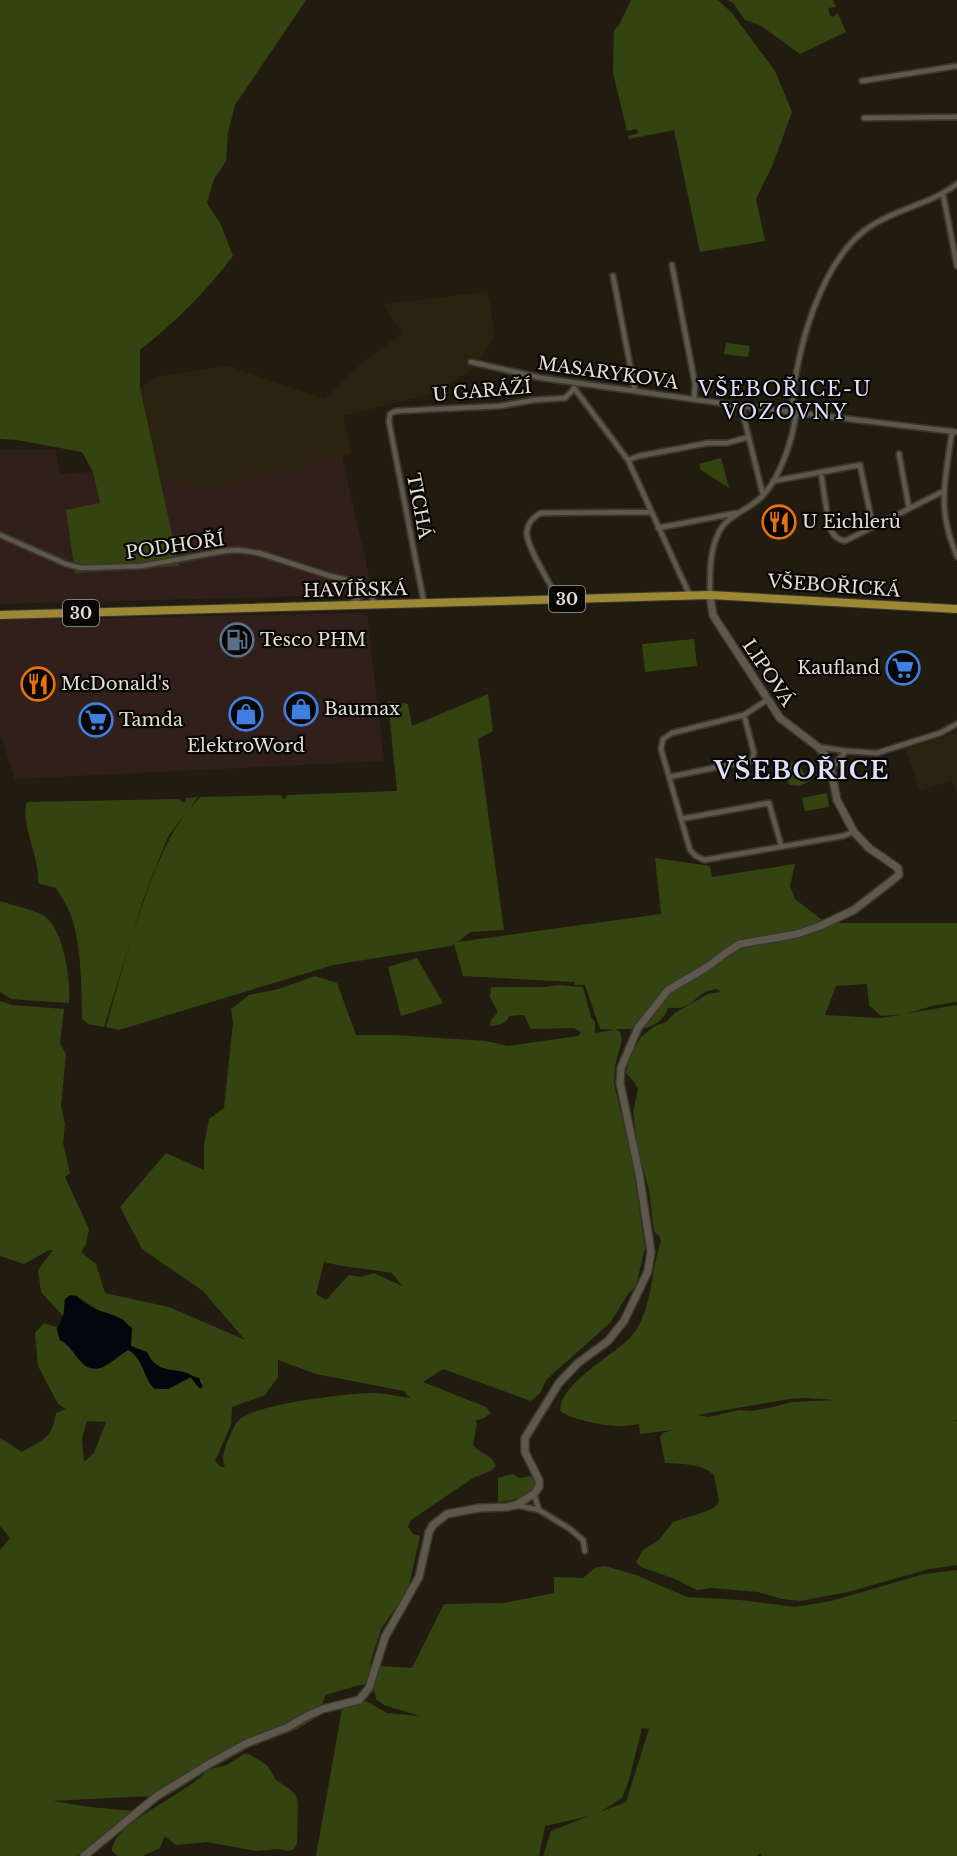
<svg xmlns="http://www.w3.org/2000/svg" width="957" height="1856" viewBox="0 0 957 1856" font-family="'Libre Baskerville',serif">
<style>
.commercial{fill:#311f1b}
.built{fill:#2b220f}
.green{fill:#344410;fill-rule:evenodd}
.water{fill:#00080d}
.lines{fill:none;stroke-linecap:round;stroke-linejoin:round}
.street-casing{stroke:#3a3630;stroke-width:8}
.secondary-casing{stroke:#3a3630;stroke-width:10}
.primary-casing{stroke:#3a3630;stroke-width:10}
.street{stroke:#5e584a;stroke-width:4.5}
.secondary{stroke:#5e584a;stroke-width:7}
.primary{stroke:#9c8734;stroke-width:8}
.labels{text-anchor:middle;stroke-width:4.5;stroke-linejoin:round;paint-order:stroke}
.shield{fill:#090703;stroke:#a19e97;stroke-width:1.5}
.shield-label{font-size:16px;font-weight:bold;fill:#e2ded6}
.street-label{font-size:18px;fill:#e2ded6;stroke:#090703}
.poi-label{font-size:18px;fill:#e2ded6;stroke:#090703;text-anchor:start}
.neighbourhood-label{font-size:20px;letter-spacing:1.5px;fill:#dddefc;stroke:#090703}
.district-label{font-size:24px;font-weight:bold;letter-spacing:1.5px;fill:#dddefc;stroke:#090703}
</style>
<rect width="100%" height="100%" fill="#221c10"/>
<!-- commercial -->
<path class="commercial" d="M228,366L315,395L352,453L342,457L370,580L349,574L348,595L0,604V450H55L60,474L93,472L100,503L179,566L140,388L155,377Z
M367,613L384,761L15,779L0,733V620Z"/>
<!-- built -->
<path class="built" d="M487,292L490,301L494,336L476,368L430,394L343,416L352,453L275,473L211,486L159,479L140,388L155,377L228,366L325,399L362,363L402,334L384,304Z
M957,732V795L952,780L920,791L906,749Z"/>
<!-- green -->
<path class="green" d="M0,0H306L235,105L228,133L226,161L214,179L207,203L221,225L233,256C205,293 175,322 140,350V388L179,566L75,573L66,510L100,503L93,472L82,452L17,440L0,439Z
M631,0H718L732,13L775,71L792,112L773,164L756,199L765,241L700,252L674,130L629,139L628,136L638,133L637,129L627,131L613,73L614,30L619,25Z
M728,0H833L836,7L828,8L830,15L833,17L838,13L846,32L800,54L760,25L745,20L733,3Z
M726,343L750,346L748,357L724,354Z
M721,458L729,488L701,470L699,464Z
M694,639L697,666L645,672L642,644Z
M488,694L493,731L478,739L504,930L470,932L458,942L661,914L655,858L710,866L712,877L795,864L790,886L795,899L826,923H957V1002L936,1005L905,1014L881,1016L869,1005L867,984L836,986L825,1015L881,1018L957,1005V1419L955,1421H957V1565L929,1569L848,1592L800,1601L782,1599L758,1592L711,1588L697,1590L675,1579L641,1567L636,1562L643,1550L659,1540L673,1522L710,1510L717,1505L719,1501L714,1475C701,1463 681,1464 665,1463L660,1437L663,1433L673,1430L640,1434L639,1424C631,1425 623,1427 615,1426C602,1425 568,1419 560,1410C561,1383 613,1355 630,1338C653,1312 650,1272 661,1241L659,1236L654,1231L649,1190L638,1149L633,1112L638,1089L635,1083L626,1073L629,1058L641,1037L655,1026L666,1022L675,1013L708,994L720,992L717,989C698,991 696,1003 683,1007C679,1009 673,1007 668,1008C663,1024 647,1029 632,1031V1029H616L620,1032L622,1040L615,1066L614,1084L632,1160L645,1248L636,1286L628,1294L610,1323L547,1379L540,1393L531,1401L443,1369L423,1382L486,1407L491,1413L484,1418L475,1421L477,1423L473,1445C480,1454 492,1454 496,1466L492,1470L473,1478L411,1520L408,1527L413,1534L420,1536L408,1590L381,1629L370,1664L372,1670L364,1685H360L325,1695L319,1716L297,1729L248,1748L211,1769L227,1765L244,1754H249L267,1765L276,1780L291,1790L296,1796L298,1803L297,1844L294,1849L289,1851L278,1849L256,1851L207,1842L176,1845L166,1837L164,1838L160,1848L143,1856H117L112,1851C112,1823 189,1793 205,1772L169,1795L53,1801L89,1807L134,1811L103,1838L77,1856H0V1550L10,1538L0,1526V1438L22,1452C43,1440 52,1439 56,1413L66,1409L58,1404L38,1366L35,1333L44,1323L56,1327C61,1352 92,1355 113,1361L128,1350C142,1357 144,1375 153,1388L168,1389L190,1377L198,1387L201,1384L199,1378H197L185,1372L163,1369L131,1346V1336L122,1319L99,1311L80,1298L65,1300L63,1316L41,1292L38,1270L53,1250H49L24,1264L0,1256V1001L12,1005L64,1009L60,1043L66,1054L61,1106L65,1124L63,1143L70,1173L65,1177L89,1229L86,1244L81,1252L96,1264L105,1293L169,1307L245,1340L203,1291L142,1249L120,1207L166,1153L204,1170V1145L209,1119L224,1108L233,1022L231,1009L249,995L279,989L315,976L337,983L356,1035H394L486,1041L508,1046L578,1036L581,1032L574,1028L531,1029L524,1015L509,1016C506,1025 498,1025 490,1026L491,1020L498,1012L490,997L491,987H546L558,985L583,987L591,1017L595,1022V1033L615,1030L600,1029L585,985H575L574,982L463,976L454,944L451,946L333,965L119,1030L106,1027C124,968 154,835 201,797L281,795L283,799H285L287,795L397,791L388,701L408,704L412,726ZM324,1262C347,1268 370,1269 392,1273L402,1286L374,1273L361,1277L349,1275L326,1300L316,1294ZM278,1360L316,1374L404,1391L410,1398C399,1397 387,1393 374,1393C349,1393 255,1404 239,1420C234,1425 231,1434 228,1440C224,1450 221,1457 225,1467H221L215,1461L231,1425L232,1407L265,1395L278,1377ZM807,1398L837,1400L792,1402L769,1408L751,1411L739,1410L709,1417L697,1415L789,1399ZM87,1421L106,1422L94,1453L84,1462L82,1438Z
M789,763H797L810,781L799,786L790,785L784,776L783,770Z
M827,793L829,807L805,811L802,798Z
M198,797L169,835L161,854L143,900L104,1027L88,1024L82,1019C82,989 81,940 70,913C66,904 61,896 56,888L38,883C40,856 20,825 27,802L179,799L182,802H185L186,798Z
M0,901C11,905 35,910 44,916C64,929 71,981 69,1003L11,999L0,992Z
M417,958L443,1003L401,1016L388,967Z
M513,1474L519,1478L533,1476L535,1486C526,1498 512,1501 498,1502V1478Z
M605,1566L636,1575L687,1597L740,1600L795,1607L831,1601L924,1574L957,1570V1856H762L760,1853L757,1856H543L551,1831L589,1816L545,1826L539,1856H316L342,1709L366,1701L387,1713L420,1716L384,1705L376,1699L373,1685L380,1666L412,1668L444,1604L504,1603L554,1593V1577L583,1578L595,1568ZM642,1728L649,1729L626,1802L600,1812L622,1798L629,1780Z"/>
<!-- water -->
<path class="water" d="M70,1295L77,1296C89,1310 105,1311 120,1318C125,1320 127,1325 132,1328L131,1346L147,1352C156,1371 166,1368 183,1372C189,1373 194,1378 200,1378L199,1380L203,1386L200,1389L191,1377L168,1389H155C143,1378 143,1357 128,1350C119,1354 113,1362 105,1366C81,1378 77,1348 60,1340C55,1325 59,1329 63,1316C65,1311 64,1304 65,1299Z"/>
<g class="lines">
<!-- street casing -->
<g class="street-casing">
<path id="street" d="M862,81L957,66
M864,118L957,117
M943,194L957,266
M672,265L695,384L694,399
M613,276L635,391
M471,362L542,378L741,406L957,432
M574,388L628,460L690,596
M741,406L763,495
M792,412C794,355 821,255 874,224C901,208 932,203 957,184
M952,431C948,463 939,498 948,530C950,539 954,548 957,557
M899,454L909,508
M628,460L639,456L708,443H727L749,437
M821,473L829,526C833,535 836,539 845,541L944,491
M773,481L860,465L873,527
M658,528L736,513
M0,535L66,564L81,568L142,566L224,551L238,550L259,553L330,576L364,584L372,591L373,604
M710,595C710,573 709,552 719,532C727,516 745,511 758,500C779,483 793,439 796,413
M558,599C551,585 528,549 527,535C526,524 532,518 541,513L651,512
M424,603L389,422L390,414L396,411L500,406L534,400L565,398L574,389
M350,604L360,597L356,582
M767,700L744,715L672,733L663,739L661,749L690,850L696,856L704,860L843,836L854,832
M819,747L846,751
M831,769L846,751L877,753L940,733L957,724
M669,777L752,760L754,753L744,715
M681,819L769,803L781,845
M534,1494L539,1510L570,1529L583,1540L585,1551
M516,1505L539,1510"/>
</g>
<!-- secondary casing -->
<g class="secondary-casing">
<path id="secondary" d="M84,1856L157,1796L209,1764L247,1743L286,1728L309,1715L323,1709L359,1700L369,1688L385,1637L419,1577L429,1532L433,1525L447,1514L479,1508L507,1507L516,1505L534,1494L539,1487V1480L525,1452V1438L559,1383L578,1363L608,1341L624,1321L648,1271L651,1252L639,1173L620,1083L621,1068L638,1028L668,990L707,967L727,952L740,944L797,934L820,926L854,910L899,875L898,868L869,848L854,832L837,800L831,769L825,755L818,747L780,718L718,623L713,615L710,595"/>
</g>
<!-- primary casing -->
<g class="primary-casing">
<path id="primary" d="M0,615L710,595L957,609"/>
</g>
<!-- street -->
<use href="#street" class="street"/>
<!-- secondary -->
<use href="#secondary" class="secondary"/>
<!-- primary -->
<use href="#primary" class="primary"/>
</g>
<!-- icons -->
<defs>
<g id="restaurant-ring" transform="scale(1.725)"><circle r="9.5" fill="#090703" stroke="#e8710a" stroke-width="1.5"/><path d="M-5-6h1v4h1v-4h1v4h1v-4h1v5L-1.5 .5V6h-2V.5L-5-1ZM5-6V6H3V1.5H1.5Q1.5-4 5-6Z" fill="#e8710a"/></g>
<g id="fuel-ring" transform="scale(1.725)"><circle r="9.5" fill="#090703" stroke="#5c6f8a" stroke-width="1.5"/><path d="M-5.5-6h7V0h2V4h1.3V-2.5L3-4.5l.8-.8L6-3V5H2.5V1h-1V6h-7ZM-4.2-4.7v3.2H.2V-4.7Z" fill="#5c6f8a"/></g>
<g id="supermarket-ring" transform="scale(1.725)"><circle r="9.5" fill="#090703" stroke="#3f7fe0" stroke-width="1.5"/><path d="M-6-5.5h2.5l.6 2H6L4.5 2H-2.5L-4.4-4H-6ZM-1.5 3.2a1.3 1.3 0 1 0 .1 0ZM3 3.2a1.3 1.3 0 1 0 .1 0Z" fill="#3f7fe0"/></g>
<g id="shop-ring" transform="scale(1.725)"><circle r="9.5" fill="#090703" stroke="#3f7fe0" stroke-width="1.5"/><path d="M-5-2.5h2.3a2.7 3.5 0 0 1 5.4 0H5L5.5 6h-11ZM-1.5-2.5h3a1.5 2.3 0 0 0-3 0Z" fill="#3f7fe0"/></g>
</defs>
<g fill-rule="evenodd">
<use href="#restaurant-ring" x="779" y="522"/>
<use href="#fuel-ring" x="237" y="640"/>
<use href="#supermarket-ring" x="903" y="668"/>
<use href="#restaurant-ring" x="38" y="684"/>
<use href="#shop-ring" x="301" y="709"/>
<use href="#shop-ring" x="246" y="714"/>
<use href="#supermarket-ring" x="96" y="720"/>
</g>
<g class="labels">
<!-- shield labels -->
<g class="shield">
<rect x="549" y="586" width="36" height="26" rx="4.5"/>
<rect x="63" y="600" width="36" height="26" rx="4.5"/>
</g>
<g class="shield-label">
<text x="567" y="605">30</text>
<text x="81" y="619">30</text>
</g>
<!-- street labels -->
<g class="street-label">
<text transform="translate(608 373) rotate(8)" y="6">MASARYKOVA</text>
<text transform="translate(482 391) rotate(-5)" y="6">U GARÁŽÍ</text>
<text transform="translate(419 506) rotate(79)" y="6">TICHÁ</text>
<text transform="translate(175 546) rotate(-8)" y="6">PODHOŘÍ</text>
<text transform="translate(834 586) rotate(4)" y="6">VŠEBOŘICKÁ</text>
<text transform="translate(355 590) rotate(-1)" y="6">HAVÍŘSKÁ</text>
<text transform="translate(768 673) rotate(56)" y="6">LIPOVÁ</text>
</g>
<!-- poi labels -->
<g class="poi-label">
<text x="802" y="528">U Eichlerů</text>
<text x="260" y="646">Tesco PHM</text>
<text x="880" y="674" text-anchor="end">Kaufland</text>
<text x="61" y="690">McDonald's</text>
<text x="324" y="715">Baumax</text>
<text x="119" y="726">Tamda</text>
<text x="246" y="752" text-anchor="middle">ElektroWord</text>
</g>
<!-- neighbourhood labels -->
<g class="neighbourhood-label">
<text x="785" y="396">VŠEBOŘICE-U<tspan x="785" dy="23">VOZOVNY</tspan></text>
</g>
<!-- district labels -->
<g class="district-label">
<text x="802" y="779">VŠEBOŘICE</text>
</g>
</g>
</svg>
